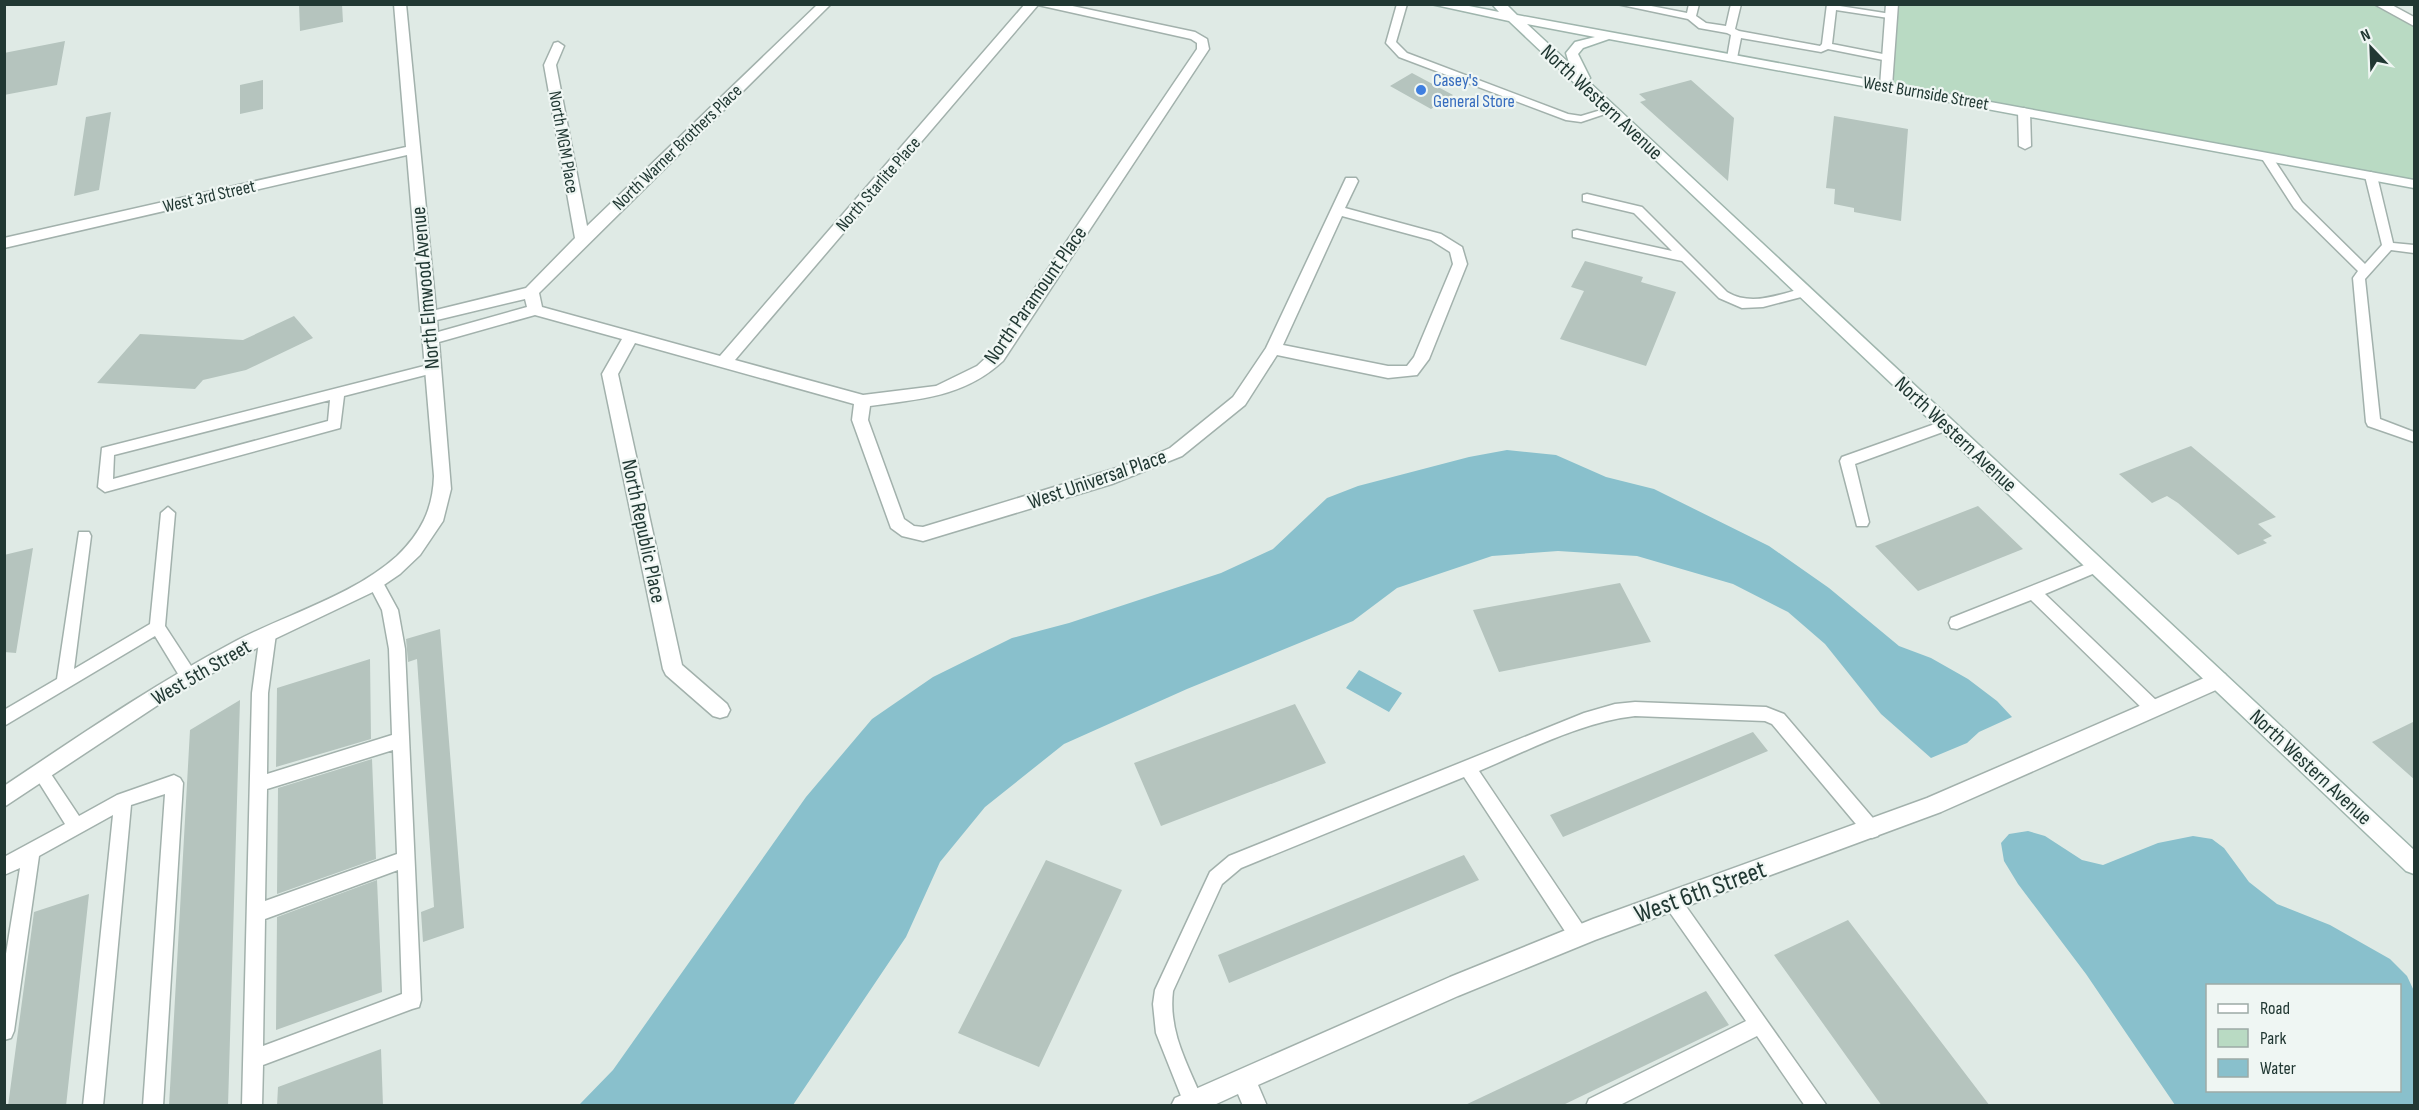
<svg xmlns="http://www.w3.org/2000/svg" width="2419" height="1110" viewBox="0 0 2419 1110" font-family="'Sofia Sans Condensed',sans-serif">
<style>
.green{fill:#b9dac3}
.water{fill:#89c0cc;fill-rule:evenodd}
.building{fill:#b5c4be}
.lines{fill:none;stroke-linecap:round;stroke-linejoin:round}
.lane-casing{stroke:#a2b1ac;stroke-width:3}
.street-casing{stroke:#a2b1ac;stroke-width:3}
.secondary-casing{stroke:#9fb5ad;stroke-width:3}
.lane{fill:#fff;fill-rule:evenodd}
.street{fill:#fff;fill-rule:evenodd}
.secondary{fill:#fff;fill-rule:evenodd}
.shop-dot{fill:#3f7fe0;stroke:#eff6f3;stroke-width:2}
.labels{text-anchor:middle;stroke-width:4.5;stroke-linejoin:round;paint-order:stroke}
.far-shop-label{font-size:18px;fill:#366cbe;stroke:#eff6f3;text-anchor:start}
.far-street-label{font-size:18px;fill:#213833;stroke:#eff6f3}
.street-label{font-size:21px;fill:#213833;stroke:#eff6f3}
.near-street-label{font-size:26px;fill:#213833;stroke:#eff6f3}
</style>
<rect width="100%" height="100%" fill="#dfeae5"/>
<!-- green -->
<path class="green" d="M1892,5H2380L2414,22V184L1886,86Z"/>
<!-- water -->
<path class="water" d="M1507,450L1556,455L1606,477L1654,489L1769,546L1829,588L1899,646L1931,658L1968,679L1997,701L2012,717L1979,732L1967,743L1931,758L1881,714L1825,644L1788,612L1733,584L1637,556L1558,551L1492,556L1397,588L1353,621L1187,689L1064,744L985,807L940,862L906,937L793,1105H579L613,1070L806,797L872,719L933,677L1012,638L1069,623L1221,573L1273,549L1327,498L1358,486L1469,457Z
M1359,670L1402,693L1389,712L1346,688Z
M2028,831L2045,836L2082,860L2103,865L2158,843L2193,836L2212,839L2224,848L2249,882L2277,904L2330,925L2390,959L2407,976L2414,991V1105H2175L2086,974L2018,884L2004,861L2001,843L2009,834ZM2208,986H2400V1090H2208Z"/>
<!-- building -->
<path class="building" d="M299,4H342L343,22L300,31Z
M65,41L57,85L4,95V53Z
M1412,73L1453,95L1431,109L1390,86Z
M263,80V109L240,114V85Z
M1691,80L1734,118L1728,181L1640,102L1646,100L1639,94Z
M111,112L99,190L74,196L86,117Z
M1834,116L1908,129L1901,221L1854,212V208L1834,204L1835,189L1826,188Z
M1585,261L1643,277L1641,282L1676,292L1646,366L1560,339L1584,291L1571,287Z
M294,316L313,338L246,370L203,380L195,389L97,383L140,334L243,340Z
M2191,446L2276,517L2258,524L2272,536L2263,540L2267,543L2238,555L2178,503L2167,496L2152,503L2119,474Z
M1978,506L2023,549L1918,591L1875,546Z
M33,548L16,653L4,652V555Z
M1620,583L1651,642L1499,672L1473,610Z
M440,629L464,928L423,942L421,912L434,907L417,659L408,662L406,639Z
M370,659L371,739L276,767L277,688Z
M240,700L228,1106H169L190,730Z
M1295,704L1326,763L1161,826L1134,763Z
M2415,721V780L2372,742Z
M1753,732L1768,751L1563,837L1550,815Z
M372,759L376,859L277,894L278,788Z
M1464,855L1479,880L1229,983L1218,955Z
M1046,860L1122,890L1039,1067L958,1033Z
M377,880L382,992L276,1030L277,917Z
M89,894L66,1106H8L34,912Z
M1848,920L1990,1106H1882L1774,955Z
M1706,991L1729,1025L1561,1106H1463Z
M381,1049L383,1106H277L278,1087Z"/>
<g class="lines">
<!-- lane casing -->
<g class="lane-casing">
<path id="lane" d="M1397,4H1407L1396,42L1407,53L1568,114L1581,116L1611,107L1617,110L1581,122L1566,120L1399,57L1386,43Z
M1617,4H1641L1687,13L1689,4H1699L1696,16L1706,23L1726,26L1731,4H1741L1735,29L1739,31L1820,46L1822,44L1827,4L1891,14L1896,17L1895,19L1836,10L1832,44L1888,55L1893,58L1888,61L1828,49L1821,52L1741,38L1737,58L1732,61L1727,58L1731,35L1727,33L1699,28L1688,19Z
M2024,108L2030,111L2031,146L2025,149L2019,146L2018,111Z
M2267,154L2271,155L2302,202L2365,264L2382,245L2365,176L2367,174L2371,172L2377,176L2393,243L2414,245V253L2391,250L2365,279L2380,419L2414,432V442L2368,426L2366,422L2353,278L2358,271L2294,208L2261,157Z
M1587,194L1642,207L1727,292C1752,307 1779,294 1805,288L1811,292L1809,295L1763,307L1742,308L1719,298L1682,261L1573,237V231L1577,230L1672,251L1634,213L1583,201V195Z
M432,364L439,369L437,372L344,396L340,428L105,492L98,487L102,448ZM330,400L328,421L113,479L114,455Z
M1946,420L1953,425L1951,429L1855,464L1869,522L1867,526H1857L1840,461L1842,457Z
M168,507L175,513L165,626L195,672L197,677L195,682L189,684L183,682L155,636L4,726V710L57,679L79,532H89L91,536L74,669L150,624L161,513Z
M2097,560L2102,562L2105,566L2102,570L2045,594L2159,703L2161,708L2159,713L2153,715L2147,713L2031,600L1957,629L1951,628L1949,623L1951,618Z
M375,575L380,577L398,610L405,649L421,1000L419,1007L412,1009L263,1065L262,1106H242L252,693L260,634L262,629L268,628L274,629L276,634L268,693L267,774L392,735L389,649L382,610L367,581L370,577ZM393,750L397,854L265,901L267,789ZM398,870L402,994L263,1046L265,919Z
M1635,702L1766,707L1784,714L1878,824L1881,830L1878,836L1872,838L1866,836L1772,724L1765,721L1635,716C1581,722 1529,750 1479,771L1586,930L1588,936L1586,942L1579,945L1572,942L1464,777L1241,868L1222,884L1173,991C1168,1032 1188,1065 1203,1101L1201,1106H1185L1156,1033L1153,1004L1155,990L1210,872L1229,856L1584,713L1615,704Z
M41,765L47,768L79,816L117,795L174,775L180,778L183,783L163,1106H143L165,794L131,805L103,1106H83L113,815L39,856L14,1031L11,1038L4,1040V966L20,868L4,875V857L65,824L33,773L35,768Z
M1672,892L1678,895L1827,1106H1805L1757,1036L1618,1106H1586L1589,1099L1746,1021L1666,907L1663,901L1666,895Z"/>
</g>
<!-- street casing -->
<g class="street-casing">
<path id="street" d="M394,4H406L436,310L526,288L575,238L544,65L554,43L558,42L564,46L556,65L587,226L818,4H831L539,293L542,307L720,356L1025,4H1063L1195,32L1207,39L1209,49L1003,361C964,397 920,399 870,406L868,420L904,519L914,526L923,527L1143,460L1170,448L1233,397L1266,348L1346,178H1356L1358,181L1345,208L1441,234L1462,247L1467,264L1429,359L1417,375L1388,378L1277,355L1245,405L1182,456L1112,484L923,541L902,536L891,528L852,420L854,404L635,343L618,374L682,665L727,704L730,710L727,716L720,718L713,716L666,675L663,669L602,374L622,339L535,315L439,342L451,489L443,521L420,555L400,574L375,591L264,644L170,697L4,807V786C79,736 153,685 232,643C286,614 351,597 397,556C421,533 433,509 434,476L407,155L4,248V238L406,147ZM1038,5L1191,39L1197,43V49L991,353L977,366L936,386L863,395L735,360ZM1342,216L1431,240L1450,252L1453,264L1414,357L1407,366H1388L1283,345ZM525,299L527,307L438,332L437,320Z
M1886,4H1898L1892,86L1886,90L1880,86Z
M2374,4H2390L2414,17V26Z
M2218,672L2225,674L2228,680L2225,686L1941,812L1595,940L1458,996L1258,1085L1267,1106H1243L1238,1094L1212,1106H1171L1175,1098L1450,977L1593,919L1927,798Z"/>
</g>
<!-- secondary casing -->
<g class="secondary-casing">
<path id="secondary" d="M1431,4H1459L1499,12L1492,4H1506L1517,15L2414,180V188L1609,39L1583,48L1578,54L1590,78L1588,81L2414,850V874L2406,871L1509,21ZM1527,24L1595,37L1575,42L1566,53L1569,63Z"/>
</g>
<!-- lane -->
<use href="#lane" class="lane"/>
<!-- street -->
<use href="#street" class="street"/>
<!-- secondary -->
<use href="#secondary" class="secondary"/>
</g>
<!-- markers -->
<circle class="shop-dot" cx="1421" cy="90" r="6"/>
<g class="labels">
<!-- far-shop labels -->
<g class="far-shop-label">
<text x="1433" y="86">Casey's<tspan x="1433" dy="21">General Store</tspan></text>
</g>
<!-- far-street labels -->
<g class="far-street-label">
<text transform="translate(1926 93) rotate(10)" y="6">West Burnside Street</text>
<text transform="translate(564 142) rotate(80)" y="6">North MGM Place</text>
<text transform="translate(677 147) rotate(-44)" y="6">North Warner Brothers Place</text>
<text transform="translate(878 184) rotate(-49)" y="6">North Starlite Place</text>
<text transform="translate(209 196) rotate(-13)" y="6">West 3rd Street</text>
</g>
<!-- street labels -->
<g class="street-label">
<text transform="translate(1602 102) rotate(43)" y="7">North Western Avenue</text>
<text transform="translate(425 288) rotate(-95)" y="7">North Elmwood Avenue</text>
<text transform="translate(1035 295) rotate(-55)" y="7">North Paramount Place</text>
<text transform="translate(1956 434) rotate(43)" y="7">North Western Avenue</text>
<text transform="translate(1097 479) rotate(-19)" y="7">West Universal Place</text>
<text transform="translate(644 531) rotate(78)" y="7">North Republic Place</text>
<text transform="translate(201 672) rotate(-30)" y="7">West 5th Street</text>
<text transform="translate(2311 767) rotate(43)" y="7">North Western Avenue</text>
</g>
<!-- near-street labels -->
<g class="near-street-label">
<text transform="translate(1700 891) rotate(-20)" y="9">West 6th Street</text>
</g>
</g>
<!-- border -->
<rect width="2419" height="1110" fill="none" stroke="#213833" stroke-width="12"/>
<!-- legend -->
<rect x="2206" y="984" width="195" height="108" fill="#eff6f3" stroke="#9daaa6" stroke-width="1.5"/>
<rect x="2218" y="1004" width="30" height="9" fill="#ffffff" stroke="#9daaa6" stroke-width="1.5"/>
<text x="2260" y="1014" font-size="18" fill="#213833">Road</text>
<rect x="2218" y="1029" width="30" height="18" fill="#b9dac3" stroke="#9daaa6" stroke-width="1.5"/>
<text x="2260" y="1044" font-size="18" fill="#213833">Park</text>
<rect x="2218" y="1059" width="30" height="18" fill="#89c0cc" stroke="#9daaa6" stroke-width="1.5"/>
<text x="2260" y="1074" font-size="18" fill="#213833">Water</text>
<!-- north arrow -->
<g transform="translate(2371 48) rotate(337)" stroke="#eff6f3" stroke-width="4.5" paint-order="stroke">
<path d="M0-4.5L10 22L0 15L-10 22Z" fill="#213833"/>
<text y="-9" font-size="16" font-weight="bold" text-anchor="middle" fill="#213833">N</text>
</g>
</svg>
